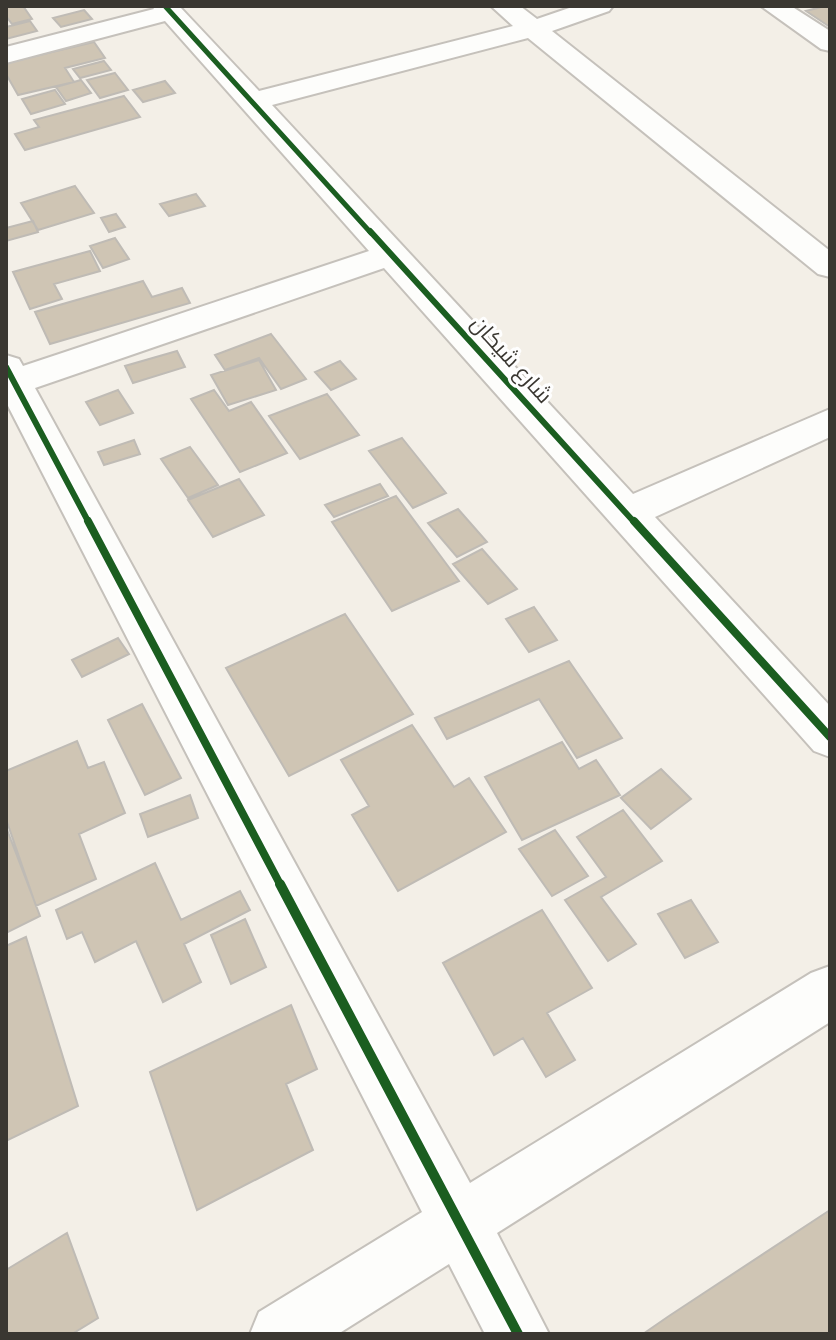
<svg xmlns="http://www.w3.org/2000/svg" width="836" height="1340" viewBox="0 0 836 1340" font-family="Raleway,Cairo,sans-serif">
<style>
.building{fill:#cfc5b4;stroke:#bfbbb5;stroke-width:2}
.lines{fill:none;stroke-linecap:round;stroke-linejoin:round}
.minor-casing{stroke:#c5c1bb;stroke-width:4}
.minor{fill:#fdfdfb;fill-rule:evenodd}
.cycleway-far3-casing{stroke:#fefefe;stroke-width:8}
.cycleway-far2-casing{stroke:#fefefe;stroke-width:10}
.cycleway-far1-casing{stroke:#fefefe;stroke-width:13}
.cycleway-casing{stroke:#fefefe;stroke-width:15}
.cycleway-far3{stroke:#1b5e20;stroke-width:5}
.cycleway-far2{stroke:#1b5e20;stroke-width:6}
.cycleway-far1{stroke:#1b5e20;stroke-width:8}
.cycleway{stroke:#1b5e20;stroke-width:10}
.labels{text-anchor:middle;stroke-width:6;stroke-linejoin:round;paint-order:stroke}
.street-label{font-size:22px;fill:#3a3731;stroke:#fefefe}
</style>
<rect width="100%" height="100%" fill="#f3efe7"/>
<!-- building -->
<path class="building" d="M6,6H23L32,19L12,24L6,16Z
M830,6V27L806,11L825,6Z
M84,10L92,19L61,27L53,18Z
M30,21L37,31L6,39V27Z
M94,42L105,58L65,68L74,82L18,95L6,74V63Z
M104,61L111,70L80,78L73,69Z
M115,73L128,90L100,98L87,80Z
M81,80L91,93L66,101L56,87Z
M165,81L175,93L143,102L133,90Z
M55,90L65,104L31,114L22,99Z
M124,96L140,117L25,150L15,134L39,127L34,120Z
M75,186L94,213L38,230L21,203Z
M196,194L205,206L169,216L160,204Z
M116,214L125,227L109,232L101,218Z
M33,221L38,232L6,241V228Z
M115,238L129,259L103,268L90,246Z
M90,251L100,271L54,284L62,299L30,309L13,272Z
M143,281L152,297L182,288L190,303L50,344L35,312Z
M271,334L306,379L281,389L259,358L225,370L215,355Z
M177,351L185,367L133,383L125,366Z
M259,360L276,390L228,405L211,375Z
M340,361L356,379L331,390L315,372Z
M118,390L133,413L100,425L86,402Z
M214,390L229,411L251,402L287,453L240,472L191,399Z
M327,394L359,435L300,459L269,416Z
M402,438L446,493L413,508L369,451Z
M134,440L140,454L104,465L98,452Z
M190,447L218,485L188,498L161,459Z
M239,479L264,515L213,537L188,500Z
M380,484L388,496L334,517L325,505Z
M396,496L459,581L392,611L332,522Z
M458,509L487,542L457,557L428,523Z
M482,549L517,589L488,604L453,564Z
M534,607L557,640L529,652L506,619Z
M345,614L413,714L289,776L226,668Z
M118,638L129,654L82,677L72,660Z
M569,661L622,738L577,758L539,699L447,739L435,718Z
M142,704L181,778L145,795L108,720Z
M412,725L454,787L469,778L506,832L398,891L352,815L369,806L341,760Z
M77,741L88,768L104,762L125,813L79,834L96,879L36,906L6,819V771Z
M562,742L579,769L596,760L620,795L522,840L485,777Z
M661,769L691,799L651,829L621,798Z
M190,795L198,818L148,837L140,814Z
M623,810L662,861L601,897L636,944L608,961L565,900L606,877L577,837Z
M6,827L40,916L6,933Z
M555,830L588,876L552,896L519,849Z
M155,863L181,920L240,891L250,910L184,944L201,982L163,1002L136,941L95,962L82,932L67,939L56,910Z
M691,900L718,942L685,958L658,914Z
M542,910L592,988L547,1013L575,1060L546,1077L523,1038L494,1055L443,963Z
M245,919L266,967L231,984L211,935Z
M26,937L78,1106L6,1141V946Z
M291,1005L317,1069L286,1084L313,1150L197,1210L150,1072Z
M830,1210V1334H643L669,1316Z
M67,1233L98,1318L72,1334H6V1270Z"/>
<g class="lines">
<!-- minor casing -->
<g class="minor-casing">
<path id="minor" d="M152,6L180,7L259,91L513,26L491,6H520L537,19L575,6H613L609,11L552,31L830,251V277L818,274L528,38L272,105L633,494L830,409V437L655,517L830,706V757L814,751L384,268L35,388L470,1183L811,973L830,966V1022L497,1233L549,1334H485L449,1264L338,1334H250L259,1312L422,1212L6,402V355L19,359L23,366L369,251L165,21L6,63V47L154,9Z
M761,6H791L830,31V51L821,49Z"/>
</g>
<!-- minor -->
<use href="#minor" class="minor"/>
<!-- cycleway-far3 casing -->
<g class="cycleway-far3-casing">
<path id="cycleway-far3" d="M165,6L371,233"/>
</g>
<!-- cycleway-far2 casing -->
<g class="cycleway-far2-casing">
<path id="cycleway-far2" d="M370,231L635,523
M6,367L89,523"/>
</g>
<!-- cycleway-far1 casing -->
<g class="cycleway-far1-casing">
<path id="cycleway-far1" d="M88,521L281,886
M634,521L830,737"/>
</g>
<!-- cycleway casing -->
<g class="cycleway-casing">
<path id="cycleway" d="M280,884L518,1334"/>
</g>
<!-- cycleway-far3 -->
<use href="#cycleway-far3" class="cycleway-far3"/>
<!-- cycleway-far2 -->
<use href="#cycleway-far2" class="cycleway-far2"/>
<!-- cycleway-far1 -->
<use href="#cycleway-far1" class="cycleway-far1"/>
<!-- cycleway -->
<use href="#cycleway" class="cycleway"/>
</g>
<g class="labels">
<!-- street labels -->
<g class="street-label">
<text transform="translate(512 359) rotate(48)" y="8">شارع شيكان</text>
</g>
</g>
<!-- border -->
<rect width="836" height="1340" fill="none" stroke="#3a3731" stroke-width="16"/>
</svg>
